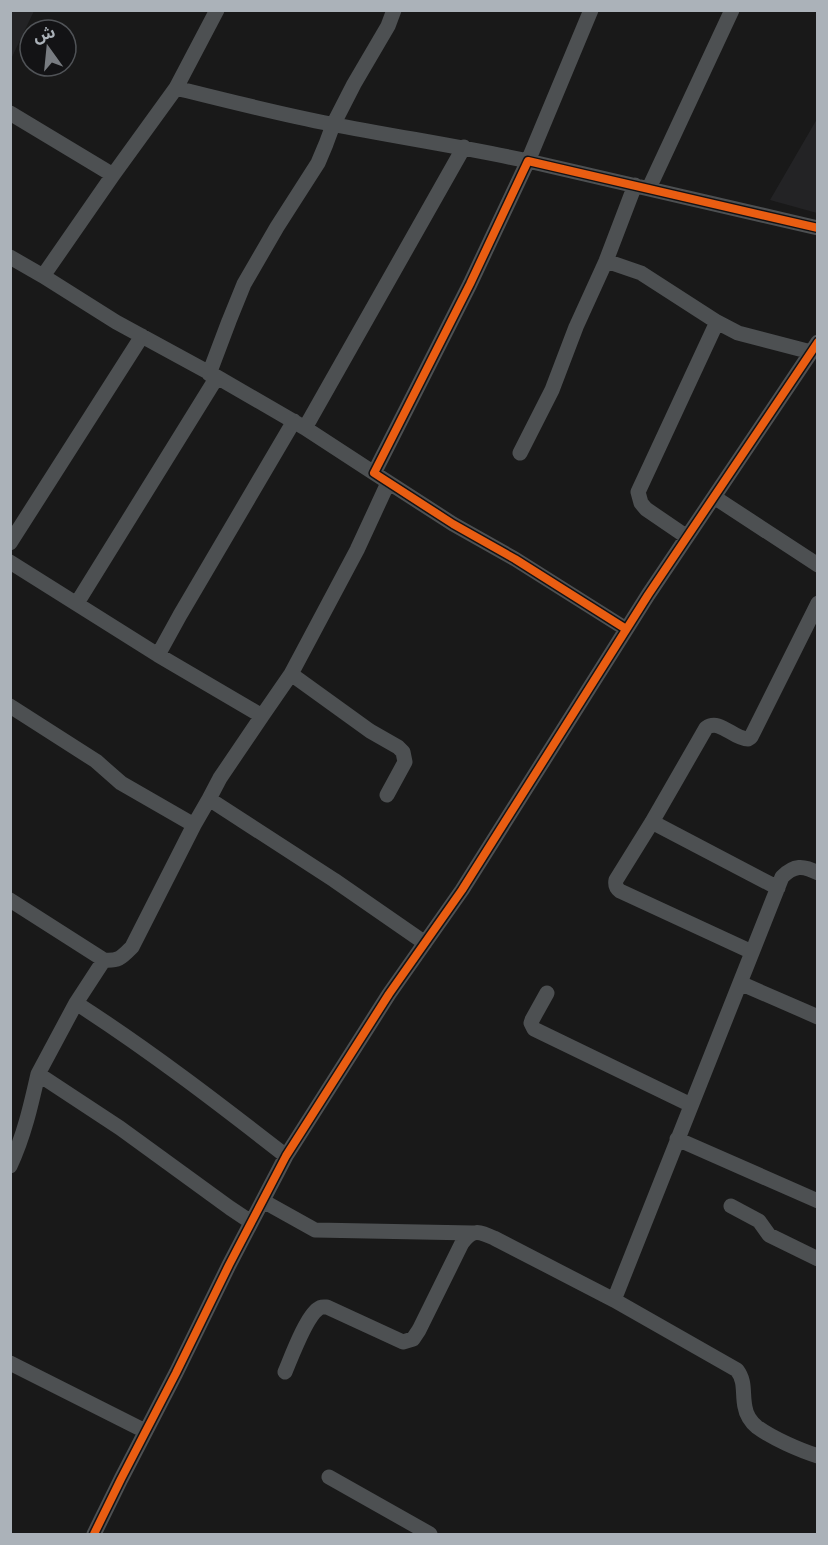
<svg xmlns="http://www.w3.org/2000/svg" width="828" height="1545" viewBox="0 0 828 1545" font-family="Barlow,'Noto Sans Arabic',sans-serif">
<style>
.built{fill:#232325}
.lines{fill:none;stroke-linecap:round;stroke-linejoin:round}
.street{stroke:#4d5052;stroke-width:15}
.cycleway-casing{stroke:#131315;stroke-width:11}
.cycleway{stroke:#e95d12;stroke-width:8}
</style>
<rect width="100%" height="100%" fill="#191919"/>
<!-- built -->
<path class="built" d="M11,10L34,11L11,59L10,11Z
M817,119V213L770,200Z"/>
<g class="lines">
<!-- street -->
<path class="street" d="M176,88L217,10
M10,113L113,175
M649,188L732,10
M10,257L43,276L113,175L176,88C228,101 279,114 331,124C397,137 463,147 528,161L591,10
M606,261L641,273L717,322L738,333L811,352
M43,276L116,322L217,377L305,428L374,473
M209,374L229,321L244,284L277,227L318,163L326,144L333,125L354,84L388,26L394,10
M294,421L180,615L158,655L262,716L220,778L209,799L334,880L425,943
M305,428L464,147
M520,453L552,390L576,327L606,261L635,185
M714,497L818,565
M687,537L646,509L641,503L638,492L717,322
M10,543L142,336
M10,562L158,655
M77,603L217,377
M626,629L515,559L453,524L374,473L470,284L528,161L818,228
M291,674L370,731L398,747L403,752L405,762L387,795
M10,706L96,761L121,783L194,825
M262,716L291,674L357,550L388,483
M652,822L778,888
M818,873C803,865 794,865 782,877L614,1300L737,1370C746,1382 742,1393 745,1407C746,1414 751,1422 757,1427C772,1438 799,1450 818,1456
M10,900L104,960C120,961 122,957 132,947L194,825L209,799
M752,952L620,891C616,888 615,885 616,880L652,822L706,728C720,718 733,739 748,739L751,737L818,603
M740,983L818,1017
M547,993L532,1020L531,1023L534,1029L691,1105
M76,1003L104,960
M677,1139L818,1201
M10,1166C24,1136 31,1105 38,1074
M263,1201L315,1230L473,1233
M731,1206L759,1221L769,1235L818,1259
M251,1222L230,1208L120,1128L38,1074L76,1003C149,1050 218,1103 286,1156
M10,1363L145,1431
M285,1372C291,1358 306,1317 318,1309C321,1306 323,1307 327,1307L403,1342L413,1339L419,1330L462,1243C473,1229 478,1231 494,1238L614,1300
M329,1477L430,1534
M94,1534L121,1479L176,1373L229,1265L286,1156L389,994L462,890L648,595L818,342"/>
<!-- cycleway casing -->
<g class="cycleway-casing">
<path id="cycleway" d="M626,629L515,559L453,524L374,473L470,284L528,161L818,228
M94,1534L121,1479L176,1373L229,1265L286,1156L389,994L462,890L648,595L818,342"/>
</g>
<!-- cycleway -->
<use href="#cycleway" class="cycleway"/>
</g>
<!-- border -->
<rect width="828" height="1545" fill="none" stroke="#abb2b9" stroke-width="24"/>
<!-- north arrow -->
<g transform="translate(48 48) rotate(345)"><circle r="28" fill="#131315" stroke="#505357" stroke-width="1.5"/>
<path d="M0-4.5L10 22L0 15L-10 22Z" fill="#787c81"/>
<text y="-9" font-size="16" font-weight="bold" text-anchor="middle" fill="#abb2b9">ش</text>
</g>
</svg>
